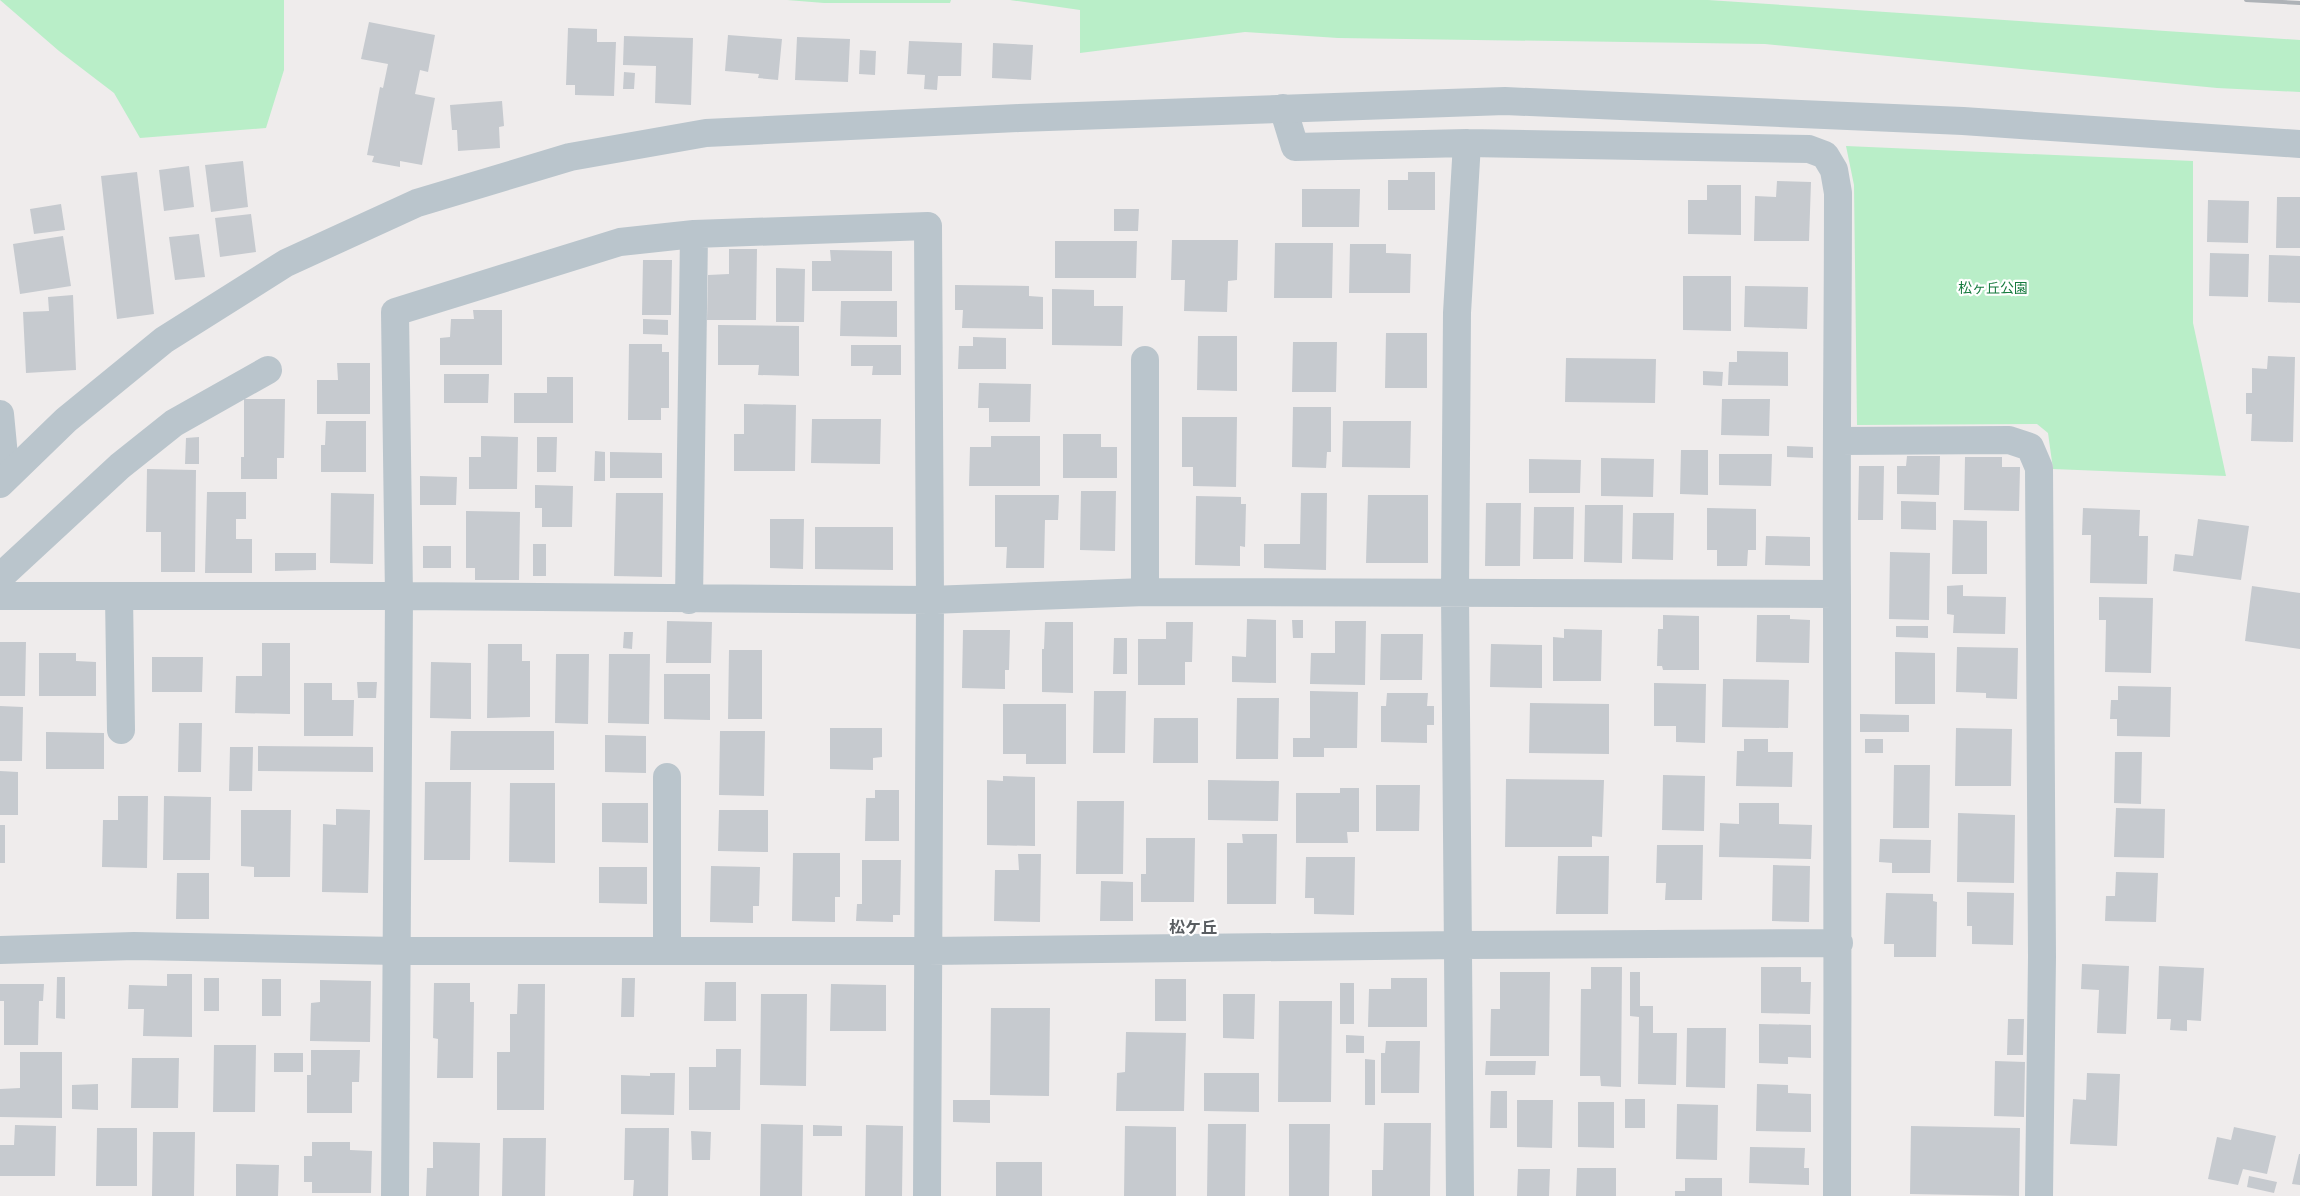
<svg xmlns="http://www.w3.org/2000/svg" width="2300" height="1196" viewBox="0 0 2300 1196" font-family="'PT Sans','Noto Sans JP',sans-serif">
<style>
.green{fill:#b9eec8}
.building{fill:#c6cacf}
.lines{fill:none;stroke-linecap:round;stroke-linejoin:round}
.minor{stroke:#bac5cc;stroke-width:28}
.tertiary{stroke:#bac5cc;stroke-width:28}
.rail{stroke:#aeb2b7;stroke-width:4}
.labels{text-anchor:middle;stroke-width:4.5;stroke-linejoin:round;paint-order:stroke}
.park-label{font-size:14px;fill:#167a3e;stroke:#fff}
.quarter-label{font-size:16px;font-weight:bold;fill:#595d61;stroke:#fff}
</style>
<rect width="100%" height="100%" fill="#efecec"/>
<!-- green -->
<path class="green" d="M0,0H284V70L266,128L140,138L114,93L59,51Z
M787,0H951L950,3H824Z
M1010,0H1708L2300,40V92L2217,88L1765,44L1338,38L1245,32L1080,53V10Z
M1846,146L2193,161V323L2226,476L2053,469L2048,433L2037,424L1857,425L1854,185Z"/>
<!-- building -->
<path class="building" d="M369,22L435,35L428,72L420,70L415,94L435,98L422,165L400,161V167L372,162L374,156L367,155L380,87L383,88L388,64L361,59Z
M568,28L597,29V42H616L614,96L575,95V85H566Z
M728,35L782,39L778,80L758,78L759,74L725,71Z
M624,36L693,38L691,105L655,103L656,66L623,65Z
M797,37L850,39L848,82L795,80Z
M909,41L962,43L961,76H938L937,90L924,89L925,75L907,74Z
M993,43L1033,45L1031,80L992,78Z
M860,50L876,51L875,75L859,74Z
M624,72L635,73L634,89H623Z
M502,101L504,126L499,127L500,148L458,151L457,130H452L450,105Z
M243,161L248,207L211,212L205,165Z
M189,166L194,207L164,211L159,170Z
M137,172L154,314L117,319L101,176Z
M1408,172H1435V210H1388V180H1408Z
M1777,181L1811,182L1809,241H1754L1755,196L1776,197Z
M1707,185H1741V235L1688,234V200H1707Z
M1302,189H1360L1359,227H1302Z
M2277,197H2300V248H2276Z
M2208,200L2249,201L2248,243L2207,242Z
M61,204L65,230L34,234L30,209Z
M1114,209H1139L1138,231H1114Z
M251,214L256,252L220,257L215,218Z
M199,234L205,277L175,280L169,237Z
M63,236L71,286L20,294L13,244Z
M1172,240H1238L1237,280L1228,281L1227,312L1184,311L1185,280H1171Z
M1055,241H1137L1136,278H1055Z
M1275,243H1333L1332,298H1274Z
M1350,244H1386V253L1411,254L1410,293H1349Z
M729,249H757L756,320H707L708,275L729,274Z
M830,250L892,251V291H812V261H831Z
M2210,253L2249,254L2248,297L2209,296Z
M2269,255L2300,256V303L2268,302Z
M643,260H672L671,315H642Z
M776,268L805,269L804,322H776Z
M1683,276H1731V331L1683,330Z
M955,285L1029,286V296L1043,297V329L962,328L963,310H955Z
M1745,286L1808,287L1807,329L1744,327Z
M1052,289L1094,290V306H1123L1122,346L1052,345Z
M73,295L76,370L26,373L23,312L49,311L48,297Z
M841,301H897V337L840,336Z
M473,310H502V365H440V338L450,337L451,319H474Z
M643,319L668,320V335L643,334Z
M718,325L799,326V376L758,375L759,365H718Z
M1386,333H1427V388H1385Z
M1198,336H1237V391L1197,390Z
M973,337L1006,338V369H958L959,346H973Z
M1293,342H1337L1336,392H1292Z
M629,344H662V352H669V408H661V420H628Z
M851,345H901V375H872L873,366H851Z
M1737,351L1788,352V386L1728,385L1729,362H1737Z
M2268,356L2295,357L2293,442L2251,441L2252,414H2246V393H2252V368L2267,369Z
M1566,358L1656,359L1655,403L1565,402Z
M337,363H370V414H317V380H338Z
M1703,371L1723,372L1722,386L1703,385Z
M444,374H489L488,403H444Z
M547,377H573V423H514V393H547Z
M979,383L1031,384L1030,422H989V408H978Z
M244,399H285L284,458H277V479H241V457H244Z
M1722,399H1770L1769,436L1721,435Z
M744,404L796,405L795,471H734V434H744Z
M1293,407H1331V452H1327L1326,468L1292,467Z
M1182,417H1237L1236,487L1193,486V467H1182Z
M812,419H881L880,464L811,463Z
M326,421H366V472H321V445H325Z
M1343,421H1411L1410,468L1342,467Z
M1063,434H1101V447H1117V478H1063Z
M481,436L518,437L517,489H469V457H481Z
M991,436H1040V486H969L970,447H991Z
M199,437V464H185L186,438Z
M537,437H557L556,472H537Z
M1787,446L1813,447V458L1787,457Z
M1681,450H1708V495L1680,494Z
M595,451L605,452V481H594Z
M610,452L662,453V478H610Z
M1719,454H1772L1771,486L1719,485Z
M1907,456H1940L1939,495L1897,494V466H1906Z
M1965,457H2002V467H2020L2019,511L1964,510Z
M1601,458L1654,459L1653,497L1601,496Z
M1529,459L1581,460L1580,493H1529Z
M1859,466H1884L1883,520H1858Z
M147,469L196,470L195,572H161V532H146Z
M420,476L457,477L456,505H420Z
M535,485L573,486L572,527H542V508H535Z
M1081,491H1116L1115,551L1080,550Z
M207,492H246V519H236V539H252V573H205Z
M331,493L374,494L373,564L330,563Z
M616,493H663L662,577L614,576Z
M1301,493H1327L1326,570L1264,568V544H1300Z
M995,495H1059L1058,520H1045L1044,568H1006L1007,547H995Z
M1368,495H1428V563H1366Z
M1196,496L1241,497V504H1246L1245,547L1240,546V566L1195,565Z
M1901,501L1936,502V530L1901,529Z
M1486,503H1521L1520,566H1485Z
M1585,505H1623L1622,563L1584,562Z
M1534,507H1574L1573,559H1533Z
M1707,508L1756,509V550H1748L1747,566H1717V550H1707Z
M2083,508L2140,510L2139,536H2148L2147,584L2090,583L2091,535H2082Z
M466,511L520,512L519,580H475V568H466Z
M1633,513H1674L1673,560L1632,559Z
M770,519H804L803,569L770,568Z
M2198,519L2249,526L2241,580L2173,571L2175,554L2193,556Z
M1953,520L1987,521V574H1952Z
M815,527H893V570L815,569Z
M1766,536L1810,537V566L1765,565Z
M533,544H546V576H533Z
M423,546H451V568H423Z
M1890,552L1930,553L1929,620L1889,619Z
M275,553H316V570L275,571Z
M1963,585V596L2006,597L2005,634L1953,633L1954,615L1947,614V586Z
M2252,586L2300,593V649L2245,641Z
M2099,597L2153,598L2151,673L2105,672L2106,620H2099Z
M1663,615L1699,616V670H1663L1662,666H1657L1658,629H1663Z
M1757,615H1790V619L1810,620L1809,663L1756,662Z
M1247,619L1276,620V683L1232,682V656L1246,657Z
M1292,620H1303V638H1293Z
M667,621L712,622L711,663H666Z
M1335,621H1366L1365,685L1310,684L1311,653H1335Z
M1045,622H1073V693L1042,692V649H1044Z
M1166,622H1193L1192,662H1185V685H1138V639H1166Z
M1896,626H1928V638L1896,637Z
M1564,629L1602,630L1601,681H1553V637L1564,638Z
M963,630H1010L1009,670H1005V689L962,688Z
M624,632H633L632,649L623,648Z
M1381,634H1423L1422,680H1380Z
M1114,638H1127V674H1113Z
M0,642H26L25,696H0Z
M262,643H290V714L235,713L236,676H262Z
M488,644H522V661H530V717L487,718Z
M1491,644L1542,645V688L1490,687Z
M1957,647L2018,648L2017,699L1986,698V693L1956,692Z
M729,650H762V719H728Z
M1895,652L1935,653V704H1895Z
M39,653H76V661L96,662V696H39Z
M556,654H589L588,724L555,723Z
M609,654H650L649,724L608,723Z
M152,657H203L202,692H152Z
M431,662L471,663V719L430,718Z
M664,674H710V720L664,719Z
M1723,679L1789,680L1788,728L1722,727Z
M357,682H377L376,698H358Z
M304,683H332V700H354L353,736H304Z
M1654,683L1706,684L1705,743L1676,742V726H1654Z
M2118,686L2171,687L2170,737L2117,736V719H2110L2111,700H2118Z
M1094,691H1126L1125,753H1093Z
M1310,691L1358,692L1357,748H1324V757H1293V738H1310Z
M1387,693H1428L1427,706H1434V725H1427V743L1381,742V706H1386Z
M1237,698H1279L1278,759H1236Z
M1530,703L1609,704V754L1529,753Z
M1003,704H1066V764H1026V754H1003Z
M0,706L23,707L22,761H0Z
M1860,714L1909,715V732H1860Z
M1154,718H1198V763H1153Z
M179,723H202L201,772H178Z
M830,728H882V757L873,758V770L830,769Z
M1956,728L2012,729L2011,786H1955Z
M451,731H554V770H450Z
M720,731H765L764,796L719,795Z
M46,732L104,733V769H46Z
M605,735L646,736V773L605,772Z
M1744,739H1768V752H1793L1792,787L1736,786L1737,751H1744Z
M1865,739H1883V753H1865Z
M258,746L373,747V772L258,771Z
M230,747H253L252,791H229Z
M2115,752H2142L2141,804L2114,803Z
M1894,765H1930L1929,828H1893Z
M0,771L18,772V815H0Z
M1663,775L1705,776L1704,831L1662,830Z
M1003,776L1035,777V846L987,845V780L1003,781Z
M1506,779L1604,780L1602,837L1592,836V847H1505Z
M1208,780L1279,781L1278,821L1208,820Z
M425,782H471L470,860H424Z
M510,783H555V863L509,862Z
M1376,785H1420L1419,831H1376Z
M1340,788H1359V832H1347L1348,843H1296V793H1340Z
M875,790H899V841H865L866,798H875Z
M118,796H148L147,868L102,867L103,820H118Z
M164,796L211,797L210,860H163Z
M1077,801H1124L1123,874H1076Z
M602,803H648V843L602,842Z
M1739,803H1779V824L1812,825L1811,859L1719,857L1720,823L1739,824Z
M2116,808L2165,809L2164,858L2114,857Z
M336,809L370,810L368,893L322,892L323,824L336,825Z
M241,810H291L290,877H254V867L241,866Z
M719,810H768V852L718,851Z
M1958,813L2015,815L2014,883L1957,882Z
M0,825H5V863H0Z
M1242,834H1277L1276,904H1227V843H1243Z
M1146,838H1195L1194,902H1141V874H1146Z
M1880,839L1931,840L1930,873H1892V863L1879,862Z
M1657,845H1703L1702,900H1665L1666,883H1656Z
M793,853H840V897H835V922L792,921Z
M1018,854H1041L1040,922L994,921L995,870H1019Z
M1558,856H1609L1608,914H1556Z
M1306,857H1355L1354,915L1314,914V898H1305Z
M862,860H901L900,915H893V922L856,921L857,904H862Z
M1773,865L1810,866L1809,922L1772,921Z
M711,866L760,867L759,906H753V923L710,922Z
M599,867H647V904L599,903Z
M2116,872L2158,873L2156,922L2105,921L2106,896H2115Z
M177,873H209V919H176Z
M1101,881L1133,882V921H1100Z
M1967,892L2014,893L2013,945L1972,944V926H1967Z
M1886,893L1933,894V901L1937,902L1936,957H1894V944H1884Z
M2082,964L2129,966L2126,1034L2097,1033L2099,990L2081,989Z
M2159,966L2204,968L2201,1021L2187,1020V1031L2170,1030L2171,1019H2157Z
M1591,967H1622L1621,1087L1601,1086L1600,1076H1580L1581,989H1591Z
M1761,967H1801V982H1811L1810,1014L1761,1013Z
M1500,972H1550L1549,1056H1490L1491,1009H1500Z
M1630,972H1640V1006H1653V1033H1677L1676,1085L1638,1084L1639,1017L1630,1016Z
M167,974H192V1037L143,1036L144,1009H128L129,985L167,986Z
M57,977H65V1019L56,1018Z
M204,978H219V1011H204Z
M622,978H635L634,1017H621Z
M1391,978H1427V1027H1368L1369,989H1391Z
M262,979H281V1016H262Z
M1155,979H1186V1021H1155Z
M320,980L371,981L370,1042L310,1041L311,1003L320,1002Z
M705,982H736V1021H704Z
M434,983H470V1002H474L473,1078H437L438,1039L433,1038Z
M1340,983H1354V1024H1340Z
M0,984H44L43,1001H39L38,1045H4V1001H0Z
M518,984H545L544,1110H497V1052H510V1014H517Z
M831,984L886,985V1031H830Z
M761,994H807L806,1086L760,1085Z
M1223,994H1255L1254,1039L1223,1038Z
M1279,1001H1332L1331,1102H1278Z
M991,1008H1050L1049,1096L990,1095Z
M2008,1019H2024L2023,1055H2007Z
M1759,1024L1811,1025V1058L1788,1057V1064L1759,1063Z
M1687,1028H1726L1725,1088L1686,1087Z
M1126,1032L1186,1033L1184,1111H1116L1117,1073L1125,1072Z
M1346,1035L1364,1036V1053H1346Z
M1386,1041H1420L1419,1093H1381V1053H1385Z
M214,1045H256L255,1112H213Z
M716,1049H741L740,1110H689V1067H716Z
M311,1050H360L359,1082H352V1113H307V1075H311Z
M20,1052H62V1118L0,1117V1089L20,1088Z
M274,1053H303V1072H274Z
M132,1058H179L178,1108H131Z
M1365,1059L1375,1060V1105H1365Z
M1486,1061H1536L1535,1075H1485Z
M1995,1061L2025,1062L2024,1117L1994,1116Z
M650,1073H675L674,1115L621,1114V1075L650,1076Z
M1204,1073H1259V1112L1204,1111Z
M2087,1073L2120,1074L2117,1146L2070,1144L2073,1099L2086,1100Z
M98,1084V1110L72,1109V1085Z
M1757,1084L1788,1085V1093L1811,1094V1132L1756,1131Z
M1491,1091H1507V1128H1490Z
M1625,1099H1645V1128H1625Z
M953,1100H990V1123L953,1122Z
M1517,1100H1553L1552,1148L1517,1147Z
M1578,1102H1614V1148L1578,1147Z
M1677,1104L1718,1105L1717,1160L1676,1159Z
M1384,1123H1431L1430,1196H1372V1170H1383Z
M761,1124L803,1125L802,1196H760Z
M1208,1124H1246L1245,1196H1207Z
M1289,1124H1330L1329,1196H1289Z
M15,1125L56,1126L55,1176H0V1145H14Z
M813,1125L842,1126V1136H813Z
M866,1125L903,1126L902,1196H865Z
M1125,1126L1176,1127V1196H1124Z
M1911,1126L2020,1128L2019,1196L1910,1194Z
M2234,1127L2276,1136L2267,1174L2243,1169L2238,1185L2208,1179L2217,1137L2231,1140Z
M97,1128H137V1186H96Z
M625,1128H669L668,1196H633L634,1180H624Z
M691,1131L711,1132L710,1160H692Z
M153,1132H195L194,1196H152Z
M503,1138H546L545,1196H502Z
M312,1142H350V1150L372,1151L371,1193H312V1182H304V1156H312Z
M433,1142L480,1143L479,1196H426L427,1168H433Z
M1750,1147L1805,1148L1804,1168H1809V1185L1749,1183Z
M2299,1154H2300V1185L2292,1184Z
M996,1162H1042V1196H996Z
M236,1164L279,1165L278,1196H236Z
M1577,1168H1616V1196H1576Z
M1518,1169H1550L1549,1196H1517Z
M2249,1176L2277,1182L2274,1193L2247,1187Z
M1685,1178H1722V1196H1675V1191H1685Z"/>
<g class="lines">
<!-- minor -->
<path class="minor" d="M1283,108L1295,147L1467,143L1809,149L1825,155L1834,170L1838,193C1838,328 1836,462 1837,596C1837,796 1838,996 1837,1196
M0,414L6,477
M1839,441L2009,440L2030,447L2039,468L2042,957L2039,1196
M0,577L120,466L174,423L268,370
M1145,592V360
M0,596H399L930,600L1145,592L1837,594
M119,596L121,730
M689,600L694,234
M0,950L134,946L397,951H928L1459,945L1839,943
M667,951V777
M395,1196L399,596L395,312L620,242L694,234L928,226L930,600L927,1196
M1460,1196L1455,593L1457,313L1467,143"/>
<!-- tertiary -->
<path class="tertiary" d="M0,484L66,420L164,340L286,263L417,203L570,157L706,133L1019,118L1505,101L1963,121L2300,144"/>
<!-- rail -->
<path class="rail" d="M2246,0L2300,3"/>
</g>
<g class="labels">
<!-- park labels -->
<g class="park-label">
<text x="1993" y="293">松ヶ丘公園</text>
</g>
<!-- quarter labels -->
<g class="quarter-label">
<text x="1193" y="933">松ケ丘</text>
</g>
</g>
</svg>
